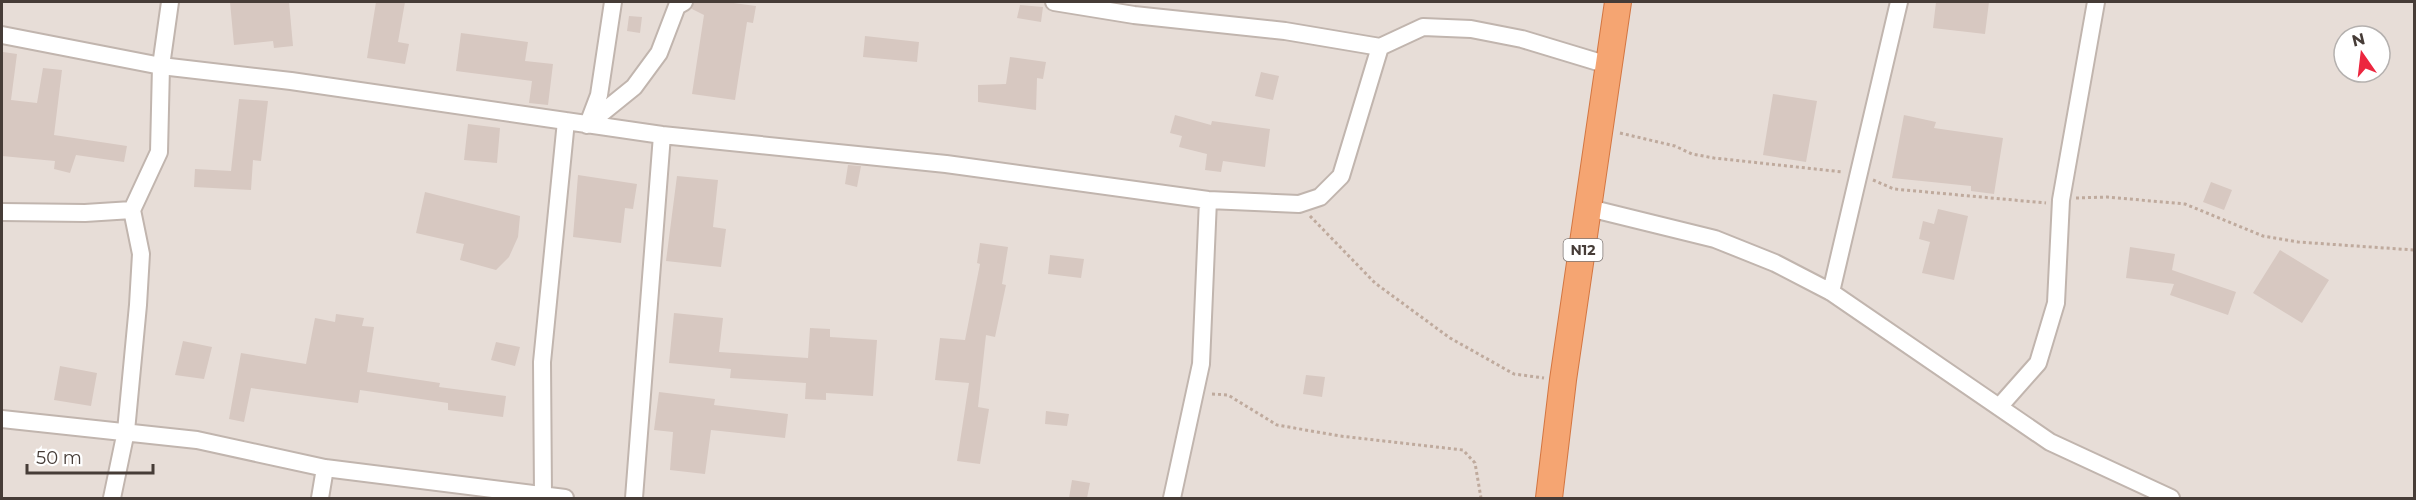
<svg xmlns="http://www.w3.org/2000/svg" width="2416" height="500" viewBox="0 0 2416 500" font-family="Montserrat,sans-serif">
<style>
.residential{fill:#e7ddd7;fill-rule:evenodd}
.building{fill:#d7c8c1}
.lines{fill:none;stroke-linecap:round;stroke-linejoin:round}
.minor-casing{stroke:#c1b5ae;stroke-width:20}
.highway-casing{stroke:#d37642;stroke-width:28}
.path{stroke:#bfaa9d;stroke-width:3;stroke-dasharray:3 3;stroke-linecap:butt}
.minor{stroke:#fff;stroke-width:16}
.highway{stroke:#f5a572;stroke-width:26}
.labels{text-anchor:middle;stroke-width:4.5;stroke-linejoin:round;paint-order:stroke}
.shield{fill:#fff;stroke:#7e7673;stroke-width:1.5}
.shield-label{font-size:14px;font-weight:bold;fill:#463c37}
</style>
<rect width="100%" height="100%" fill="#f3ede8"/>
<!-- residential -->
<path class="residential" d="M2,2H2414V498H2ZM2344,36H2380V72H2344Z"/>
<!-- building -->
<path class="building" d="M230,2H289L293,46L274,48L273,41L234,45Z
M376,2H405L398,42L409,44L405,64L367,58Z
M694,2H726L756,6L753,23L747,22L735,100L692,94L704,15L692,9Z
M1936,2H1989L1985,34L1933,28Z
M1020,5L1043,7L1041,22L1017,18Z
M629,16L642,17L640,33L627,31Z
M461,33L528,42L525,61L553,64L548,105L529,103L532,81L456,71Z
M865,36L919,42L917,62L863,57Z
M3,52L17,54L11,100L37,103L43,68L62,70L54,135L127,146L124,162L76,155L70,173L54,169L55,161L2,156Z
M1010,57L1046,62L1043,79L1037,78L1036,110L978,102V85L1006,84Z
M1261,72L1279,76L1273,100L1255,96Z
M1773,94L1817,101L1806,162L1763,155Z
M239,99L268,101L261,161L253,160L251,190L194,187L195,169L231,171Z
M1175,115L1211,125L1212,121L1270,129L1265,167L1223,161L1221,172L1205,170L1207,154L1179,147L1182,136L1170,133Z
M1904,115L1936,122L1934,128L2003,138L1994,194L1971,191V186L1892,178Z
M468,124L500,128L497,163L464,160Z
M848,165L861,166L857,187L845,184Z
M578,175L637,184L633,209L625,208L621,243L573,237Z
M677,176L718,180L713,227L726,229L721,267L666,261Z
M2211,182L2232,190L2224,210L2203,202Z
M425,192L520,216L518,237L509,257L496,270L460,260L464,244L416,233Z
M1938,209L1968,216L1954,280L1922,273L1930,242L1919,239L1923,221L1934,224Z
M980,243L1008,247L1002,284L1006,285L995,337L986,335L978,407L989,409L980,464L957,461L969,383L935,380L940,338L965,340L980,264L977,263Z
M2130,247L2175,254L2172,270L2236,292L2228,315L2170,295L2174,284L2126,278Z
M2280,250L2329,280L2302,323L2253,293Z
M1050,255L1084,259L1081,278L1048,274Z
M674,313L723,318L719,352L808,358L810,328L830,329V337L877,340L873,396L826,393V400L805,399L806,383L730,378L731,369L669,363Z
M336,314L364,318L362,326L374,327L367,372L440,383L439,387L506,396L503,417L448,410V403L360,390L358,403L251,388L244,422L229,419L241,353L306,364L315,318L335,322Z
M183,341L212,347L204,379L175,375Z
M496,342L520,347L515,366L491,360Z
M60,366L97,373L91,406L54,400Z
M1306,375L1325,377L1322,397L1303,394Z
M659,392L715,399L714,405L788,414L785,438L711,430L705,474L670,470L673,432L654,430Z
M1046,411L1069,414L1067,426L1045,424Z
M1072,480L1090,483L1087,498H1069Z"/>
<g class="lines">
<!-- minor casing -->
<g class="minor-casing">
<path id="minor" d="M1054,2L1134,15L1285,31L1380,47L1423,27L1471,29L1522,39L1608,65
M2,35L161,66L291,81L662,135L946,164L1208,200L1299,204L1320,197L1341,176L1380,47
M588,124L599,95L613,2
M587,125L634,87L659,53L677,6L684,2
M1589,208L1715,239L1775,263L1831,292L2050,442L2171,498
M2,212L85,213L132,210
M1831,292L1899,2
M1999,407L2038,363L2056,303L2061,200L2096,2
M2,419L197,440L325,468L565,498
M543,495L542,362L566,121
M112,498L126,431L138,305L141,254L132,210L159,152L161,66L170,2
M320,498L325,468
M634,498L662,135
M1172,498L1201,364L1208,200"/>
</g>
<!-- highway casing -->
<g class="highway-casing">
<path id="highway" d="M1549,498L1563,380L1618,2"/>
</g>
<!-- path -->
<path class="path" d="M1620,133L1675,146L1692,154L1714,158L1843,172
M1873,180L1894,189L2046,203
M2076,198L2107,197L2185,204L2263,236L2298,242L2414,250
M1310,216L1375,283L1450,338L1514,374L1544,378
M1212,394L1228,395L1277,425L1340,436L1463,450L1475,463L1481,498"/>
<!-- minor -->
<use href="#minor" class="minor"/>
<!-- highway -->
<use href="#highway" class="highway"/>
</g>
<g class="labels">
<!-- shield labels -->
<rect class="shield" x="1563.5" y="239" width="39" height="22" rx="4.5"/>
<g class="shield-label">
<text x="1583" y="255">N12</text>
</g>
</g>
<!-- border -->
<rect width="2416" height="500" fill="none" stroke="#463c37" stroke-width="6"/>
<!-- north arrow -->
<g transform="translate(2362 54) rotate(346)"><circle r="28" fill="#ffffff" stroke="#b5b1af" stroke-width="1.5"/>
<path d="M0-4.5L10 22L0 15L-10 22Z" fill="#ec263f"/>
<text y="-9" font-size="16" font-weight="bold" text-anchor="middle" fill="#463c37">N</text>
</g>
<!-- scale -->
<path d="M27 464v9h126v-9" fill="none" stroke="#463c37" stroke-width="3"/>
<text x="36" y="464" font-size="18" fill="#463c37" stroke="#ffffff" stroke-width="4.5" paint-order="stroke">50 m</text>
</svg>
